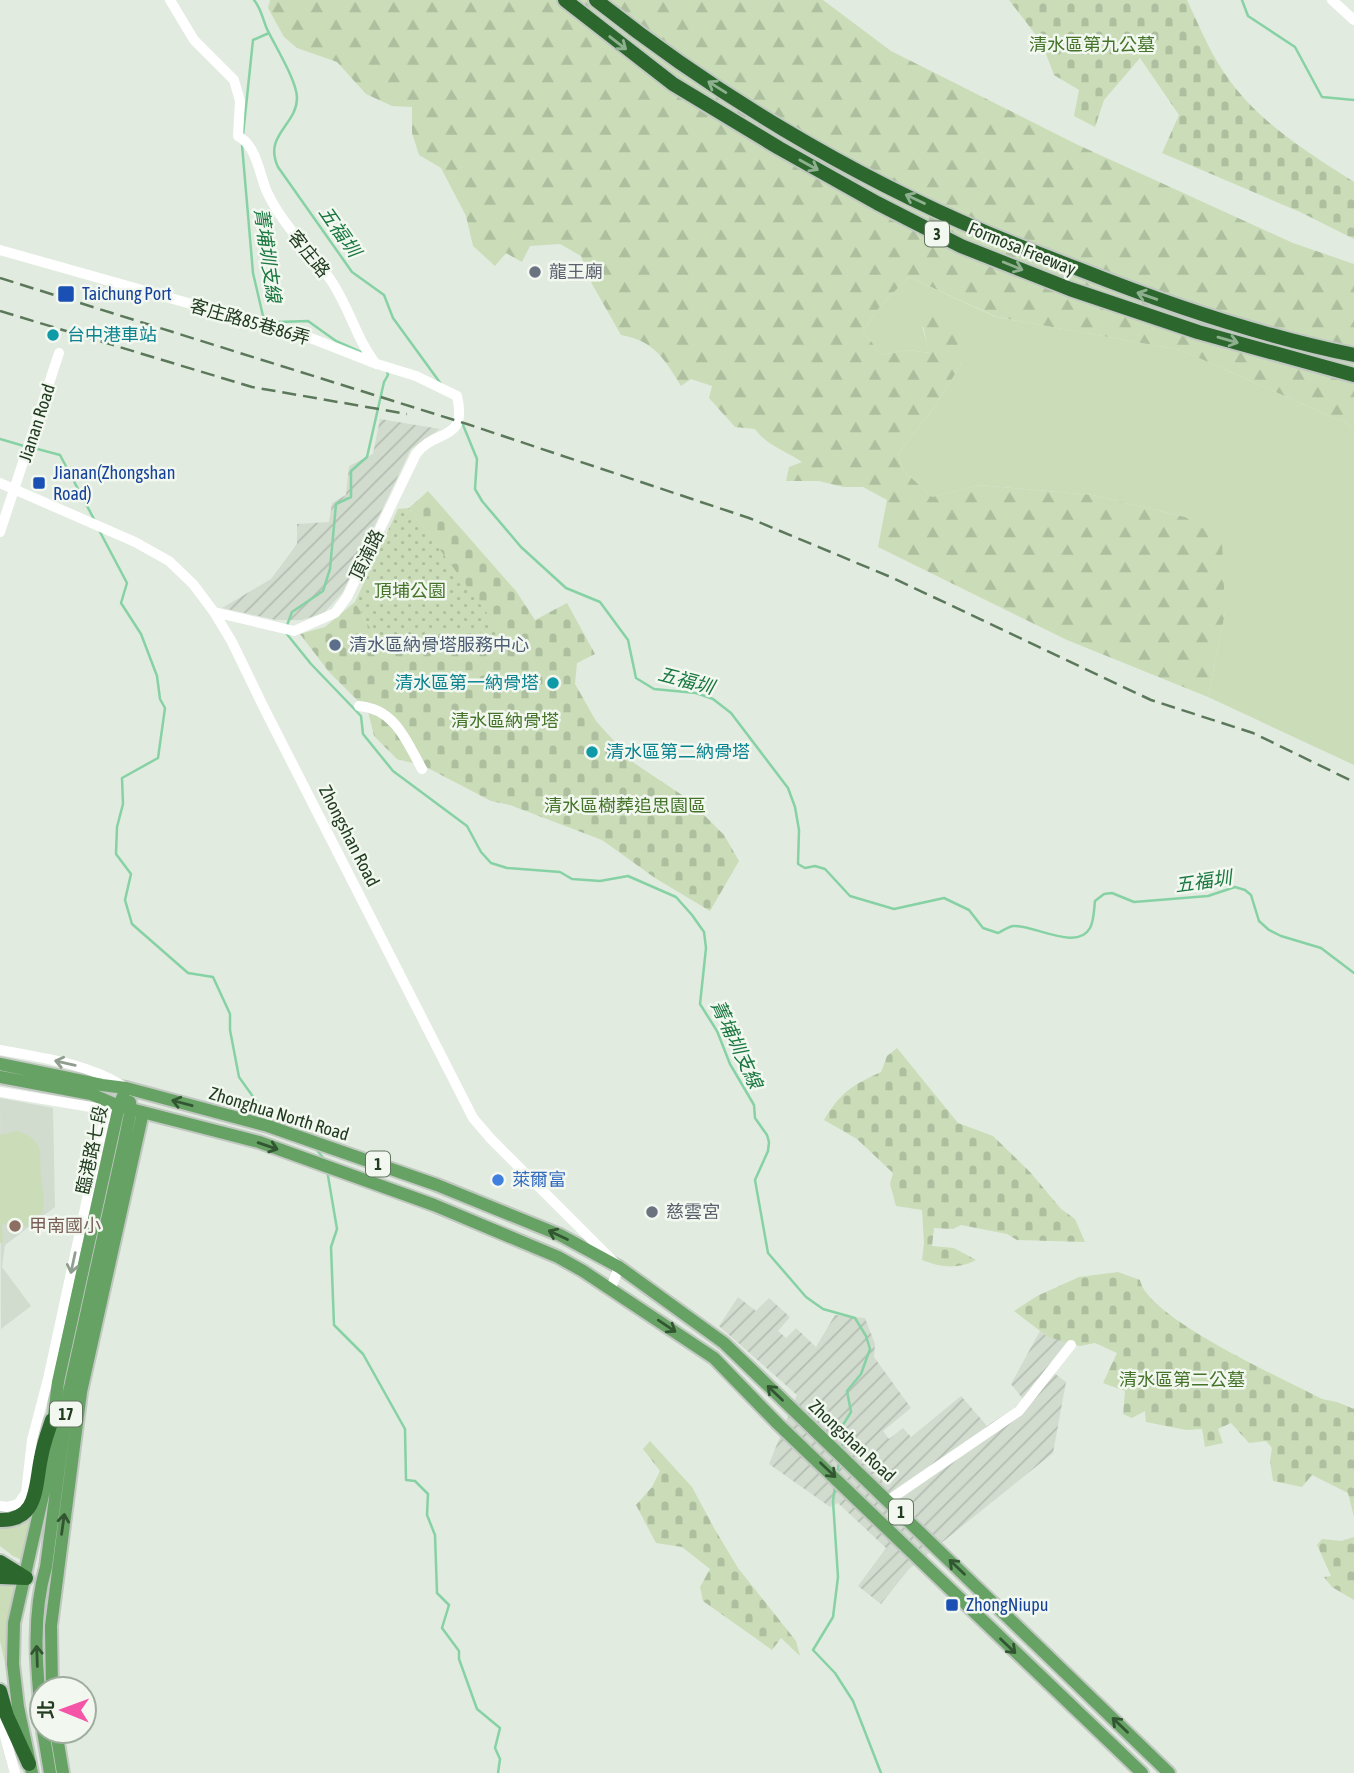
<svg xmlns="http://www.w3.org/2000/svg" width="1354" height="1773" viewBox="0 0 1354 1773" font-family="'Asap Condensed','Noto Sans TC',sans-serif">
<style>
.built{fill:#d1dbce}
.industrial{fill:url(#industrial-furrows)}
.grass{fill:#caddb8}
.forest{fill:url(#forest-firs)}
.cemetery{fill:url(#cemetery-stones)}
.park{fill:url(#park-dots)}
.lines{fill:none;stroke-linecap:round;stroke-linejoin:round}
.stream{stroke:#86d2a4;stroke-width:2.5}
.major-casing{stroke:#c1c8c1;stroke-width:16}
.highway-casing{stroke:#c1c8c1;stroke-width:18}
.minor{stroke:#fff;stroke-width:10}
.major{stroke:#65a263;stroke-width:12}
.highway{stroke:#2c682e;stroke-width:14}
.rail{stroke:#5b785b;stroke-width:2.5;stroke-dasharray:14 7;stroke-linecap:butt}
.oneway{stroke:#8fb08f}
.oneway2{stroke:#909e90}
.oneway3{stroke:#325631}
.worship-dot{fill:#6b7280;stroke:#f2f8f0;stroke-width:2.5}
.transit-dot{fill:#1a4fb4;stroke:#f2f8f0;stroke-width:2.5}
.culture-dot{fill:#0f9aa8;stroke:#f2f8f0;stroke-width:2.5}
.service-dot{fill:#5c6f8a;stroke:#f2f8f0;stroke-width:2.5}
.shop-dot{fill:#3f7fe0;stroke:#f2f8f0;stroke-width:2.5}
.education-dot{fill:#8d6e63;stroke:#f2f8f0;stroke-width:2.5}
.labels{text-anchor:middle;stroke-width:5;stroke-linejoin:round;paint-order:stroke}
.shield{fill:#f2f8f0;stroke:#60745e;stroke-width:2}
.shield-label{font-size:16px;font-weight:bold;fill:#213c20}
.park-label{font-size:18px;fill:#45732a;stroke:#f2f8f0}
.street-label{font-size:18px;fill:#213c20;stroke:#f2f8f0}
.worship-label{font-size:18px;fill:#5b616d;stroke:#f2f8f0;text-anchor:start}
.transit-label{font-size:18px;fill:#164399;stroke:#f2f8f0;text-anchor:start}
.culture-label{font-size:18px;fill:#0d838f;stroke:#f2f8f0;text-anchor:start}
.service-label{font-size:18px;fill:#4e5e75;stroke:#f2f8f0;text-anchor:start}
.shop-label{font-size:18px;fill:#366cbe;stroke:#f2f8f0;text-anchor:start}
.education-label{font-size:18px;fill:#785e54;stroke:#f2f8f0;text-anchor:start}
.water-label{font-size:19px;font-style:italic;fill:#1a7840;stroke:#f2f8f0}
</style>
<defs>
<pattern id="industrial-furrows" width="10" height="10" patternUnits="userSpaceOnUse" patternTransform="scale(1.75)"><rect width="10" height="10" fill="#d1dbce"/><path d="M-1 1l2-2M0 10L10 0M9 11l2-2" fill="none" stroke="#b3bdb1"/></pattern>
<pattern id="forest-firs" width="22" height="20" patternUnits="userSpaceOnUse" patternTransform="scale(1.75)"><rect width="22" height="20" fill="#caddb8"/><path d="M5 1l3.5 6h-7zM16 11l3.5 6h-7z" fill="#adbf9e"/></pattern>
<pattern id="cemetery-stones" width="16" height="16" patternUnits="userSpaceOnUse" patternTransform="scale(1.75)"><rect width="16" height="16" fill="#caddb8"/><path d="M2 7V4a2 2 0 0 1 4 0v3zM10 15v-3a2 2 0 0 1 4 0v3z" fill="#adbf9e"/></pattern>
<pattern id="park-dots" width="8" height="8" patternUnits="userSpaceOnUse" patternTransform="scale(1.75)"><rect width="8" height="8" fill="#caddb8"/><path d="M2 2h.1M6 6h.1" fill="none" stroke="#adbf9e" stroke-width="1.8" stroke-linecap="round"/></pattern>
</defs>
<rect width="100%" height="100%" fill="#e2ebe0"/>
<!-- built -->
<path class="built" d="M0,1098L53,1108L55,1207L5,1245L2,1267L31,1306L1,1329Z"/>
<!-- industrial -->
<path class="industrial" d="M380,419L440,429L411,449L343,592L324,613L302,620H276L222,608L271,579L297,544V524L329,522L332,503L346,495L349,466L373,454Z
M738,1297L756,1311L769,1298L790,1317L778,1331L786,1338L796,1328L816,1347L835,1315L865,1318L875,1344L874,1357L911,1408L883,1431L889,1439L903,1428L911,1437L961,1396L987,1426L1013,1409L1023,1399L1011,1384L1040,1331L1048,1337L1070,1342L1054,1373L1066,1382L1053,1453L909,1569L881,1604L858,1586L886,1548L838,1503L830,1507L769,1464L797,1395L719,1326Z"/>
<!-- grass -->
<path class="grass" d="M909,277L996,317L1181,350L1354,427V765L1208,697L1225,613L1185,517L1092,495L979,485L932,497L903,470L898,453L931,412L962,363L922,326L930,353L908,350L881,355L863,330L882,304Z
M17,1131C26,1134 35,1138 39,1147C41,1155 40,1167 41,1175C42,1185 45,1199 43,1209C38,1228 17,1230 2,1223L3,1243H0V1135Z
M38,1500L24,1561L13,1556L0,1546V1523Z
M0,1581L16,1586L7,1640L6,1668L0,1641Z"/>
<!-- forest -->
<path class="forest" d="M270,0H823L891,51L1076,144L1293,243L1354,264V427L1181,350L997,317L909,277L882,304L863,330L881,355L908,350L929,353L919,307L932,299L953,323L962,363L931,412L898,453L903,470L932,497L979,485L1092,495L1185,517L1222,540L1225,613L1208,697L1067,640L878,547L887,500L863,487H843L819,481H786L789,467L802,462C786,451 766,445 755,429L735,427L709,398L712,386L691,379L681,386C664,358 654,341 621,335L592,284L581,256L560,244L530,246L522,262L506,253L495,266L473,246L466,216L441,168L419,155L412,133V107L392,106L366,94L337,62L297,48L284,37L268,8Z"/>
<!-- cemetery -->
<path class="cemetery" d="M1009,0H1187C1197,21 1206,43 1218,63C1250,117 1302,149 1354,182V239L1300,212L1162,153L1179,115L1140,58L1104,100L1095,127L1074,116L1079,90L1054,75L1042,43Z
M428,491L516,591L535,620L567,603L595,654L577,663L575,684L596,721L634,763L688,799L724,835L739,861L710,911L655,878L602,840L510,805L491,801L424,766L397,759L374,736L368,711L329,672L300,634L325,627L355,602L375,636L405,642L435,632H479L494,643L505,639L409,508Z
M897,1048L958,1123L993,1136L1030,1172L1061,1209L1075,1219L1085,1242L1017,1240L1007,1234L961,1225L953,1229L934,1228L932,1246L954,1248L976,1260C957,1270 940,1267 922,1260L924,1243L922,1210L896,1206L890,1184L893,1173L857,1139L824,1120C840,1093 852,1085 881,1072L887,1056Z
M1118,1272L1140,1280C1147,1318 1286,1380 1322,1399L1337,1402L1354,1409V1517L1348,1493L1312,1475L1302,1487L1273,1481L1270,1461L1272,1448L1266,1441L1249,1443L1231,1423L1218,1429L1223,1443L1205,1447L1202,1429L1186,1430L1146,1422L1145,1411L1132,1418L1123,1414L1125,1391L1103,1383L1117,1353L1095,1343L1080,1346L1048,1337L1014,1311L1037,1296L1079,1277Z
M650,1441L692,1487L714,1528L738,1568L796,1641L800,1656L781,1638L772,1650L703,1601L700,1587L710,1569L682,1547L656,1543L636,1505L652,1487L660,1471L643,1449Z
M1354,1537V1600L1332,1587L1324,1577L1331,1576L1317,1545L1322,1539L1341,1541Z"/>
<!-- park -->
<path class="park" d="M409,508L506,639L495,643L479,632H435L405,642L375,636L355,602L398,509Z"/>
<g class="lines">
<!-- stream -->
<path class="stream" d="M254,0C261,8 263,20 267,29C275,46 297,81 297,98C297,125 263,135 278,167L352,272L384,295L393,318L441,384
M1242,0L1248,16L1295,47L1322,97L1354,100
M243,135L253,40L269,33
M242,145L253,273L263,316L278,322L308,321L336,341L363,353
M461,420L477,459L475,489L482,501L521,547L566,588L600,602L628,640L636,678L654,689L696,693L713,699L731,713L788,788L795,807L799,830L798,864L805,868L815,866L825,869L850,896L894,909L944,898L969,910L983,928L998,933C1002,931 1008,927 1013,926C1033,924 1077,952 1090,928C1094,921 1094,909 1095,901L1104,894L1112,893L1134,902L1208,896L1235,887L1245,890L1251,895L1259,921L1269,930L1281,936L1321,948L1354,973
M0,439L24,446
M30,447L60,455L95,521
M99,530L127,583L121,603L141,634L157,676L160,699L165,708L158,758L122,778L123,804L117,827L116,854L131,874L125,900L132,924L188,973L213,977L230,1014V1030L239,1077L269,1119L275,1123
M286,628L292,612L323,591L330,569L336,504L351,497V471L367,457L384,382L388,375L387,371
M286,633L311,664L361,716L363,734L393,771L467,826L481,852L491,863L507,868L560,872L572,879L600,881L628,876L676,897L692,915L704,932L706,948L700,1004L717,1031L730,1064L754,1105L755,1118L767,1135L769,1142L768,1151L755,1180L768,1253L806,1297L823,1309L855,1318L866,1336L870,1349L861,1374L847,1391L851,1412L841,1428L843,1438L842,1448
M316,1149L325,1160
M327,1170L337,1229L331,1247L334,1325L363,1354L405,1429L406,1480L415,1481L428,1494L427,1515L435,1535L437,1593L449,1605L442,1628L459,1651V1659L477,1709L500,1728L495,1748L500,1759L498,1773
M837,1476L839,1462
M835,1486L833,1501L838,1577L833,1617L813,1650L835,1673L853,1701L881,1773"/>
<!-- major casing -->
<g class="major-casing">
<path id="major" d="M0,1064L102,1085L126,1088L268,1126L437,1185L560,1235L619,1267L724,1343L1169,1773
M0,1077L91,1094L119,1106L259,1142L434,1205L558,1257L583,1271L714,1358L778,1424L1142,1773
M52,1689L51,1626L81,1392L143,1112
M42,1724C37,1672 31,1618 46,1567L69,1392L124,1143L131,1109L130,1102
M43,1731L50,1773
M56,1731L63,1773
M32,1773L18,1707L13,1664L14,1623L46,1482L58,1382L119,1106L126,1088"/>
</g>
<!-- highway casing -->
<g class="highway-casing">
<path id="highway" d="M565,0L673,84L779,148L877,203L961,246L1070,289L1198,332L1354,375
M596,0C713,93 850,175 987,233C1018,246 1050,258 1081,270C1169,305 1261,336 1354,355
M0,1520C39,1521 35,1485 41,1458C43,1445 48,1432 52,1420
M0,1562L26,1578
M0,1577L26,1578
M0,1691L7,1716L29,1764"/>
</g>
<!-- minor -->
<path class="minor" d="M170,0L194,40L234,80L240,101L238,136C257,146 259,174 267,192C283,226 309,249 330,279C349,306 356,339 376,364
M1332,0L1354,20
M0,250L308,337L377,364L416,376L457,396C468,443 435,428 416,454L347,597L335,613L294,631L214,612
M0,483L135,542L169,561L193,584L214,612L232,642L265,710L473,1118L491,1139L619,1267L611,1288
M0,532L59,353
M359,706C395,709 406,740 422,769
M0,1050C42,1058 86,1063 123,1086
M0,1092L97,1108L117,1106
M889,1500L1019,1411L1071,1345
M0,1506L7,1507L18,1504L26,1493L32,1440L48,1379L104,1121L118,1106
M0,1718L15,1773"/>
<!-- major -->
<use href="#major" class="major"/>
<!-- highway -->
<use href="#highway" class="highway"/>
<!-- rail -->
<path class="rail" d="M0,278L467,424L749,518L893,578L1151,700L1253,733L1354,782
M0,311L252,387L407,414"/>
</g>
<!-- one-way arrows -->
<defs><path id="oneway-shaft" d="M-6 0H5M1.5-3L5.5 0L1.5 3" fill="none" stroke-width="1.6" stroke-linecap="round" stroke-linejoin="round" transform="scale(1.75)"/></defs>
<g class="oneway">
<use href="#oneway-shaft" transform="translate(618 43) rotate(38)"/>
<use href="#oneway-shaft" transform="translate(717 87) rotate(-148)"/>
<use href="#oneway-shaft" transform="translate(809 165) rotate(29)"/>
<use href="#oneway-shaft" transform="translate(915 199) rotate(-155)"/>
<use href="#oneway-shaft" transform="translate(1013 266) rotate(22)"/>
<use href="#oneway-shaft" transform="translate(1147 296) rotate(-161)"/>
<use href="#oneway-shaft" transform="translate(1228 340) rotate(16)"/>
</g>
<g class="oneway2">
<use href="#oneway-shaft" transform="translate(65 1063) rotate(-167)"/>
<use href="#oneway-shaft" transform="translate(73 1263) rotate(102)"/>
</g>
<g class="oneway3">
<use href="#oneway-shaft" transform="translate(182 1103) rotate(-165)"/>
<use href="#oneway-shaft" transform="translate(268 1146) rotate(19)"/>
<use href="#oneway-shaft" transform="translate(558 1235) rotate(-155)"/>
<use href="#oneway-shaft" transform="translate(667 1326) rotate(34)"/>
<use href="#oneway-shaft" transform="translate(775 1393) rotate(-136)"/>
<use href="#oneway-shaft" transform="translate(828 1470) rotate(44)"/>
<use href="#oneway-shaft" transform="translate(63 1524) rotate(-82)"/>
<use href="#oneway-shaft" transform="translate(957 1567) rotate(-136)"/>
<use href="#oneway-shaft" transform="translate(1008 1646) rotate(44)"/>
<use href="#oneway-shaft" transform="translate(37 1656) rotate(-92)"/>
<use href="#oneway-shaft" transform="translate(1120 1725) rotate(-136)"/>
</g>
<!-- markers -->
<g class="worship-dot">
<circle cx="535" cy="272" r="7"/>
<circle cx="652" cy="1212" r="7"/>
</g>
<g class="transit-dot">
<rect x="57" y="285" width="18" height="18" rx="3.5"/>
<rect x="32" y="476" width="14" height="14" rx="3.5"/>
<rect x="945" y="1598" width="14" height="14" rx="3.5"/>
</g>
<g class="culture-dot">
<circle cx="53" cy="335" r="7"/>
<circle cx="553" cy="683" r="7"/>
<circle cx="592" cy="752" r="7"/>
</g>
<circle class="service-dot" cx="335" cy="645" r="7"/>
<circle class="shop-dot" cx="498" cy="1180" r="7"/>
<circle class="education-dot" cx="15" cy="1226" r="7"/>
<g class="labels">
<!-- shield labels -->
<g class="shield">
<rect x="925" y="221.5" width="24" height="25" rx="5"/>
<rect x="366" y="1151.5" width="24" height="25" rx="5"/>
<rect x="50" y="1401.5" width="32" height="25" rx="5"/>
<rect x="889" y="1499.5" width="24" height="25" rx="5"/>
</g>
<g class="shield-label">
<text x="937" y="240">3</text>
<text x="378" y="1170">1</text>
<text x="66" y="1420">17</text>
<text x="901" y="1518">1</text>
</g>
<!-- park labels -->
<g class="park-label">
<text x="1092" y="51">清水區第九公墓</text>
<text x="410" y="597">頂埔公園</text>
<text x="505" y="727">清水區納骨塔</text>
<text x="625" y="812">清水區樹葬追思園區</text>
<text x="1182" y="1386">清水區第二公墓</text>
</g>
<!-- street labels -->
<g class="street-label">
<text transform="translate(1022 249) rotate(22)" y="6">Formosa Freeway</text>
<text transform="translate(309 254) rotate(51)" y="6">客庄路</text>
<text transform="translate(250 322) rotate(16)" y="6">客庄路85巷86弄</text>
<text transform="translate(37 423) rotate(-72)" y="6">Jianan Road</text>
<text transform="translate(367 555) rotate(-64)" y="6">頂湳路</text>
<text transform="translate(349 836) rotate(63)" y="6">Zhongshan Road</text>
<text transform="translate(279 1114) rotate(17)" y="6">Zhonghua North Road</text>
<text transform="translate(92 1150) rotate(-78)" y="6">臨港路七段</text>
<text transform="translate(852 1441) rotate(43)" y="6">Zhongshan Road</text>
</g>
<!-- worship labels -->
<g class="worship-label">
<text x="549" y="278">龍王廟</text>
<text x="666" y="1218">慈雲宮</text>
</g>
<!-- transit labels -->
<g class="transit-label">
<text x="82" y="300">Taichung Port</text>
<text x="53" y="479">Jianan(Zhongshan<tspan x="53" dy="21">Road)</tspan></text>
<text x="966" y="1611">ZhongNiupu</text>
</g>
<!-- culture labels -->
<g class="culture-label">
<text x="67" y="341">台中港車站</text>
<text x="539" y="689" text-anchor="end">清水區第一納骨塔</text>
<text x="606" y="758">清水區第二納骨塔</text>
</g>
<!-- service labels -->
<g class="service-label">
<text x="349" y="651">清水區納骨塔服務中心</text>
</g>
<!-- shop labels -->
<g class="shop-label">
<text x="512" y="1186">萊爾富</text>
</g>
<!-- education labels -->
<g class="education-label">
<text x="29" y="1232">甲南國小</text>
</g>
<!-- water labels -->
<g class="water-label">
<text transform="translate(340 231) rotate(55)" y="7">五福圳</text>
<text transform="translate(268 255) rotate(82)" y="7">菁埔圳支線</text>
<text transform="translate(686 680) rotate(15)" y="7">五福圳</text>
<text transform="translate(1203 881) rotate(-8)" y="7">五福圳</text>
<text transform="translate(737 1044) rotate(65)" y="7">菁埔圳支線</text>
</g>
</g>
<!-- north arrow -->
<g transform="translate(63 1710) rotate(271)"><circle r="33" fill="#f2f8f0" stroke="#9ead9d" stroke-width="2"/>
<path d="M0-5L12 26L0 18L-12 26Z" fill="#f455a7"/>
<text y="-10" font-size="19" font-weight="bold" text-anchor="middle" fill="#213c20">北</text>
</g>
</svg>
